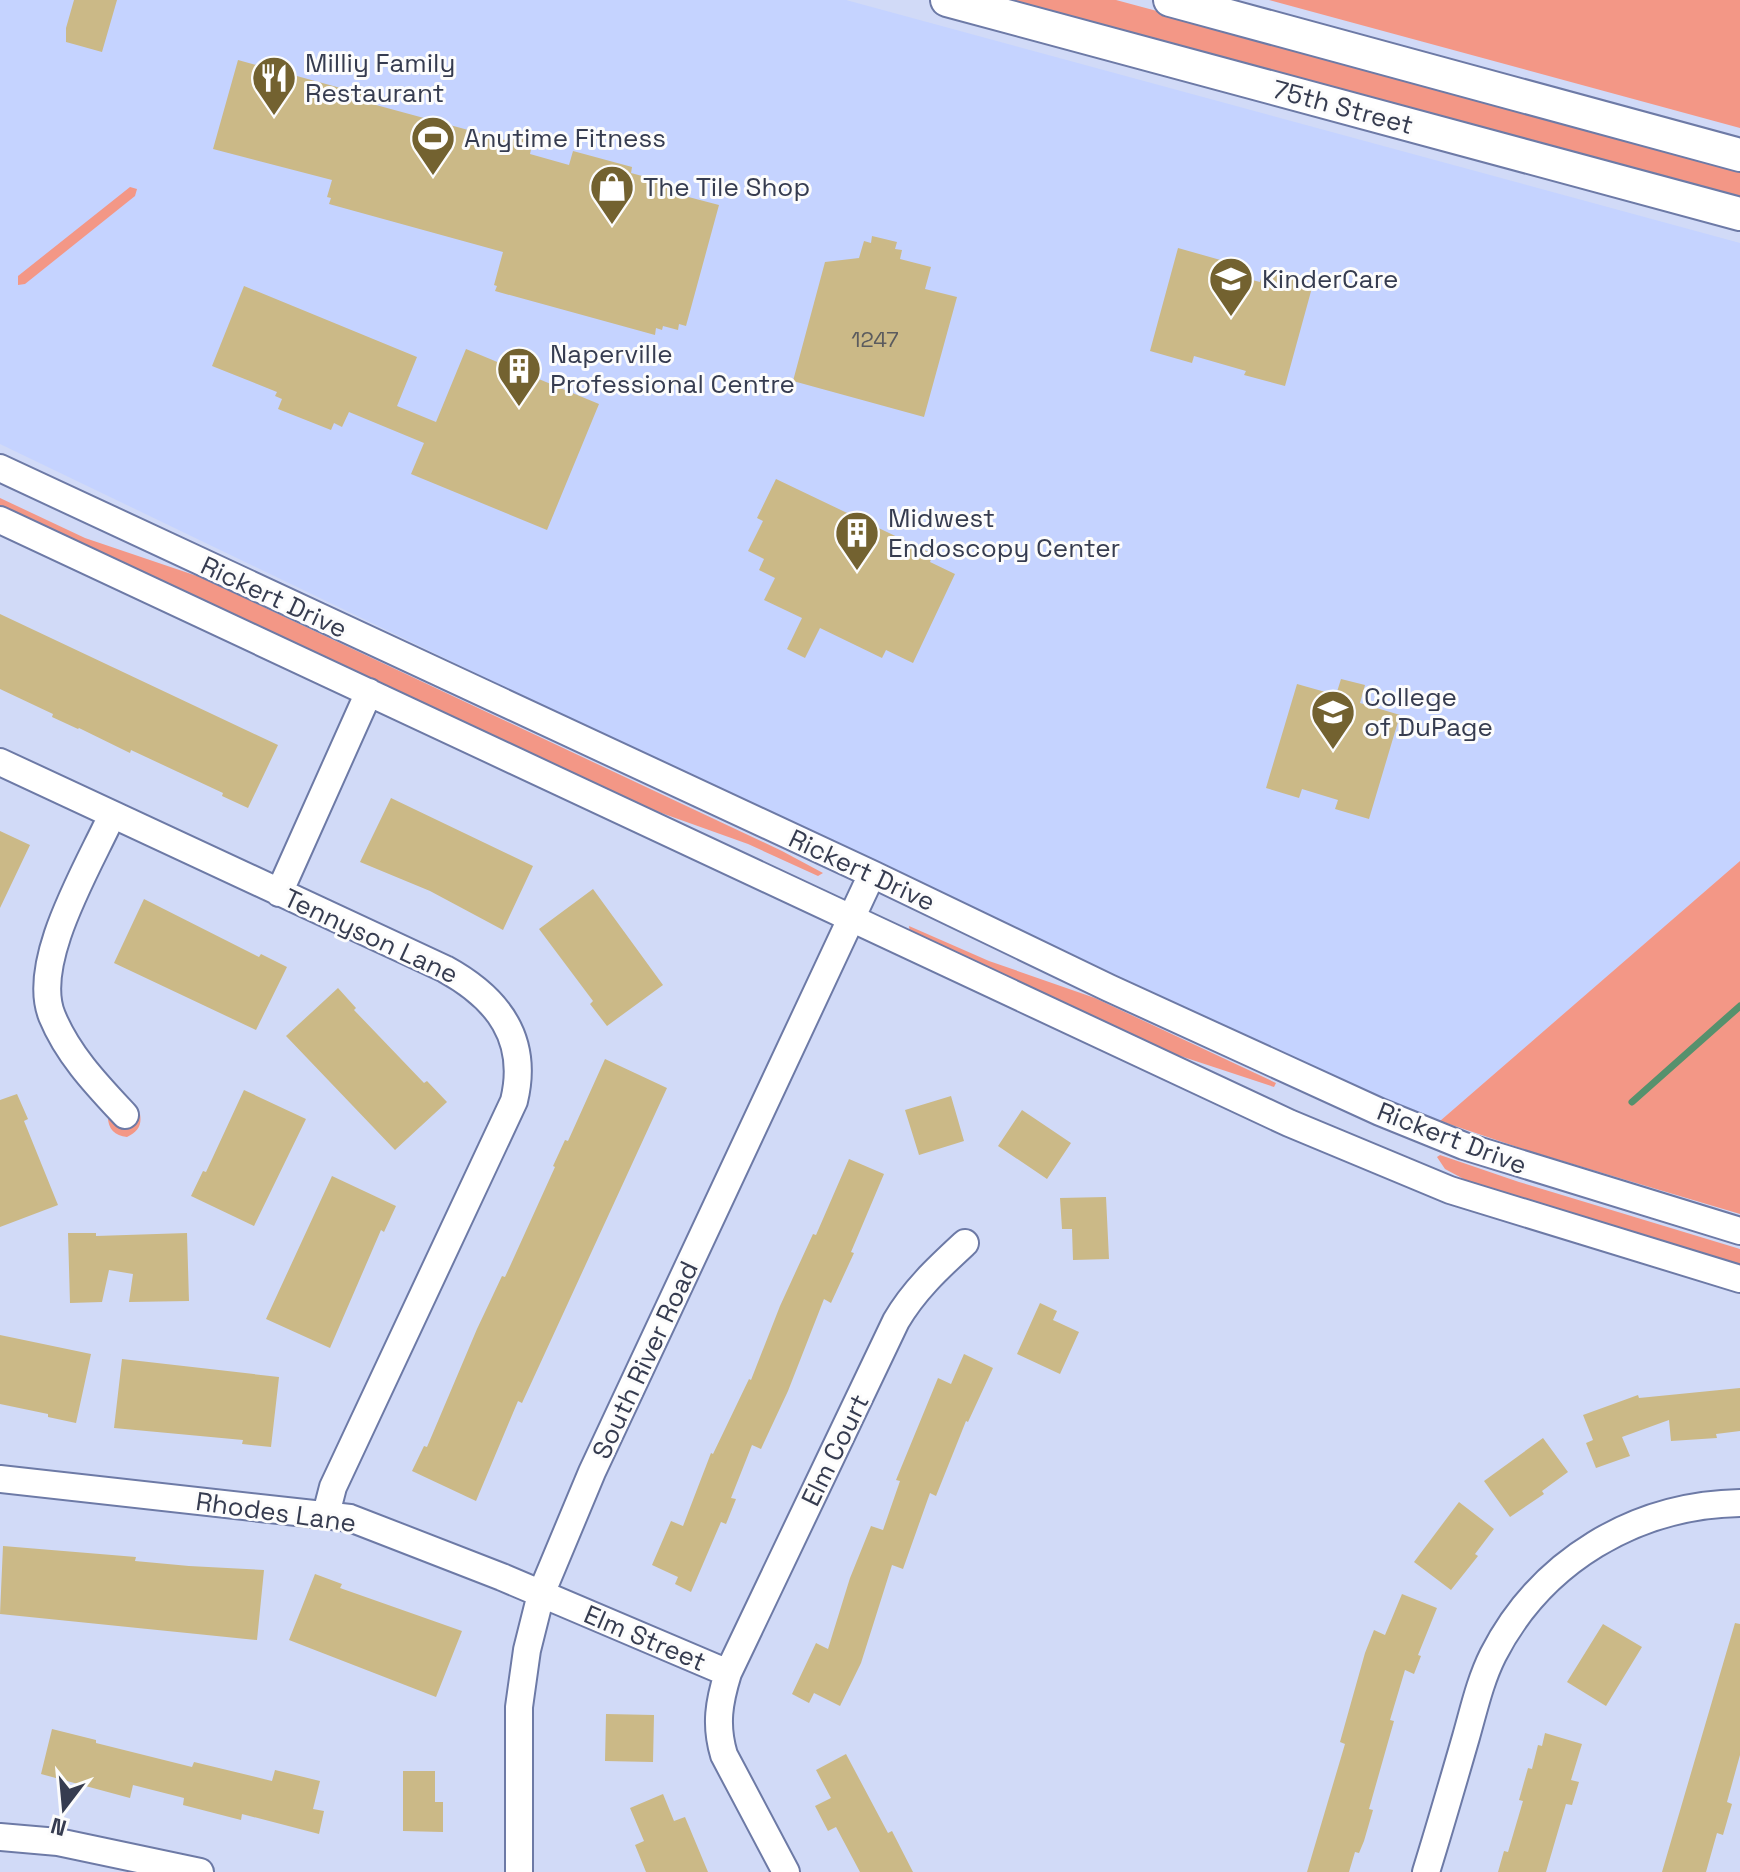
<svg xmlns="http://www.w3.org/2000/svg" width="1740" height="1872" viewBox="0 0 1740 1872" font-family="'Space Grotesk',sans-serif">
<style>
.built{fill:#c5d3ff}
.green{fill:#f39786}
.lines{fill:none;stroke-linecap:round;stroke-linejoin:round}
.stream{stroke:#56916d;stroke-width:7}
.building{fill:#cbb987}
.minor-casing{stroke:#6d7aa6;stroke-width:30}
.major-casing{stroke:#6d7aa6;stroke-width:36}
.minor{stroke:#fff;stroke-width:26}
.major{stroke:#fff;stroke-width:32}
.labels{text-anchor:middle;stroke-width:6;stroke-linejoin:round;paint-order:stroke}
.number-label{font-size:22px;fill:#5b5b5e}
.poi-label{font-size:26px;fill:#363c50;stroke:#fcfcfc;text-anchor:start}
.street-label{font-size:26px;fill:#363c50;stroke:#fcfcfc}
</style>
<rect width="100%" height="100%" fill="#d1daf7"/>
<!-- built -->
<path class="built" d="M0,0H846L1740,243V861L1440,1121L1353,1086L559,713L0,444Z"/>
<!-- green -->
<path class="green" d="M995,0H1116L1740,168V201Z
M1269,0H1740V128L1280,3Z
M130,187L137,189L135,196L25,284L18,285V276Z
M0,498L85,538L200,577L782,851L823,873L818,876L748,844L625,800L0,506Z
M1740,861V1214L1532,1152L1440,1121Z
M909,926L989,961L1095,998L1276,1083L1274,1087L1156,1048L910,933Z
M133,1105L140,1114C142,1125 138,1132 127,1137C114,1136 107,1128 108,1114Z
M1440,1155L1519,1182L1740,1249V1267L1473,1184L1445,1169L1437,1157Z"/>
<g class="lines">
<!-- stream -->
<path class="stream" d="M1632,1102L1740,1006"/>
</g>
<!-- building -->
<path class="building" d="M74,0H117L102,52L66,42V28Z
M238,60L377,98L376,105L494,137L512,142L515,135L533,140L530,154L569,165L573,151L632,167L631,173L679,186L677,194L719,205L686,326L679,324L678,330L663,326L662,330L656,328L655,335L495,291L497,286L494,285L503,252L329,204L331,198L327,197L332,180L213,149Z
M872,236L897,242L895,249L902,250L900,259L931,267L925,289L957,297L924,417L793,381L825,262L859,258L864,241L871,243Z
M1178,248L1224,261L1221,272L1260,282L1263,271L1313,284L1285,386L1244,375L1246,371L1194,356L1192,363L1150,351Z
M244,286L417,357L397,406L436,422L466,349L599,404L547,530L411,474L424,443L349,412L342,427L334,423L331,430L278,409L282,399L275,396L277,392L212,366Z
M776,479L933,554L930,562L955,574L913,663L886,650L882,658L820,628L805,658L787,649L802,618L764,600L775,578L759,570L764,559L748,551L763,521L757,518Z
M0,614L278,745L248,808L222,796L223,793L131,750L130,753L79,728L78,729L52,717L53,714L0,689Z
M1341,679L1365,685L1360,703L1400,715L1369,819L1335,809L1338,800L1302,789L1299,798L1266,788L1297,684L1336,695Z
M391,798L533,866L503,930L430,891L360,862Z
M0,831L30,845L0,908Z
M593,889L663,985L607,1026L590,1004L593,1001L539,929Z
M144,899L259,957L261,954L287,967L256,1030L114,963Z
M338,988L356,1008L354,1010L424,1083L427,1081L447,1102L395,1150L286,1036Z
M605,1059L667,1088L522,1403L518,1401L476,1501L412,1471L424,1446L427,1447L477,1329L502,1276L505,1277L555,1167L553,1166L565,1140L568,1141Z
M244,1090L306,1119L254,1226L191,1196L203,1171L206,1172Z
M17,1094L28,1119L24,1121L58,1205L0,1227V1100Z
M951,1096L964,1141L919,1155L905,1110Z
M1022,1110L1071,1143L1047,1179L998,1146Z
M849,1159L884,1174L851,1252L854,1253L831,1303L824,1299L788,1391L761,1449L752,1445L731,1498L736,1499L726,1524L721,1522L691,1592L675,1584L678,1577L652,1565L671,1521L683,1526L711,1453L713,1454L749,1379L751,1380L780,1306L813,1234L816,1235Z
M332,1176L396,1206L384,1232L381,1230L330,1348L266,1319Z
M1106,1197L1109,1259L1073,1260L1072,1229H1062L1060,1198Z
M68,1233H96V1236L187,1233L189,1301L129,1302L133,1274L109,1270L102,1302L70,1303Z
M1040,1303L1057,1311L1053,1320L1079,1332L1060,1374L1017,1354Z
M0,1335L91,1354L76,1423L48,1417V1414L0,1404Z
M964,1354L993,1368L968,1422L966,1421L936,1496L930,1493L903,1569L892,1565L861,1663L840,1706L814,1693L809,1703L792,1694L816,1643L828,1649L850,1578L871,1526L883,1530L900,1481L896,1480L938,1378L951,1384Z
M122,1359L279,1377L271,1447L242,1444L243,1440L114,1428Z
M1740,1388V1431L1716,1434L1717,1438L1671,1441L1669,1420L1622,1437L1630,1456L1596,1468L1586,1443L1593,1440L1583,1415L1638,1395L1639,1398Z
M1543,1438L1568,1472L1542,1491L1544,1494L1510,1517L1484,1481Z
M1459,1502L1494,1529L1475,1554L1478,1556L1451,1590L1414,1562Z
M3,1546L136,1557L135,1561L189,1566L264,1570L257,1640L0,1614Z
M315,1574L342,1584L340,1588L462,1631L436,1697L289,1640Z
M1402,1594L1437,1608L1418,1655L1421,1656L1414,1674L1405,1670L1390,1720L1394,1721L1369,1809L1373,1810L1364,1841L1359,1853L1355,1852L1349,1872H1307L1345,1744L1340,1742L1365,1653L1374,1630L1385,1635Z
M1735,1623L1740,1624V1755L1727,1802L1732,1804L1723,1835L1717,1833L1706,1872H1662Z
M1603,1624L1642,1647L1606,1706L1567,1682Z
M606,1714L654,1715L653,1762L605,1761Z
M52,1729L96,1740V1743L192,1767L194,1762L272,1781L275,1770L320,1781L313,1809L324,1811L319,1834L242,1814L241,1820L183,1805L184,1798L133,1785L130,1798L41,1774Z
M1545,1733L1582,1744L1571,1780L1579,1782L1572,1805L1566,1804L1546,1872H1498L1504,1851L1508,1852L1523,1801L1519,1800L1528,1768L1532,1769L1538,1745L1542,1746Z
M846,1754L888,1833L892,1831L913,1872H860L836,1827L828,1831L815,1806L831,1798L816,1770Z
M403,1771H435V1802H443V1832L403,1831Z
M663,1794L674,1821L685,1817L708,1872H646L635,1845L644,1841L630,1808Z"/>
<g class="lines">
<!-- minor casing -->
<g class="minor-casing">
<path id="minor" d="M0,468L872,874L1109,988L1380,1112L1464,1146L1740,1231
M0,520L1289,1123L1450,1190L1740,1279
M0,762L445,969C498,998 529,1039 514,1101L333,1487L326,1514
M112,815C89,866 30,962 52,1016C68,1055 97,1085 125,1115
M279,893L369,692
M0,1479L350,1518L502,1577L728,1673
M0,1837L58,1842L200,1872
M519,1872V1707L527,1650L541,1594L592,1472L872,874
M786,1872L724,1755C715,1725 719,1702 728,1673L896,1321C914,1290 938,1268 965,1243
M1426,1872C1440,1827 1453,1782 1466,1737C1474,1709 1480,1681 1493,1655C1541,1561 1635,1505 1740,1503"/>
</g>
<!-- major casing -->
<g class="major-casing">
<path id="major" d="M947,0L1740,214
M1170,0L1740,155"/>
</g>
<!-- minor -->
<use href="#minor" class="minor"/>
<!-- major -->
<use href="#major" class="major"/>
</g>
<!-- icons -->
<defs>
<g id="restaurant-pin" transform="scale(2.3)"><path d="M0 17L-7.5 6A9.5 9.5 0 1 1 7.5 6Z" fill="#736230" stroke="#fcfcfc"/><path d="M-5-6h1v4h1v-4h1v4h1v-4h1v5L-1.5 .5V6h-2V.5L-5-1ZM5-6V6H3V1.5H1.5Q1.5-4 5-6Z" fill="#fff"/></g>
<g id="stadium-pin" transform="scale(2.3)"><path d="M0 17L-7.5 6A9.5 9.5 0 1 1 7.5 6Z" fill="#736230" stroke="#fcfcfc"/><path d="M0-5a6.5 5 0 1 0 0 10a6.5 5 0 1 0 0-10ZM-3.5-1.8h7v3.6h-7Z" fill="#fff"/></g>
<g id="shop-pin" transform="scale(2.3)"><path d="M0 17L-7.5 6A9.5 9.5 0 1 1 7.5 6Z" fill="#736230" stroke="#fcfcfc"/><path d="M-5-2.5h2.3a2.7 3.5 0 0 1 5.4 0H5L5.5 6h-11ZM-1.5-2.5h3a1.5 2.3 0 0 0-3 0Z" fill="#fff"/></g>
<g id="school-pin" transform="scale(2.3)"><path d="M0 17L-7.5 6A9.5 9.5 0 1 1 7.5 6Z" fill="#736230" stroke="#fcfcfc"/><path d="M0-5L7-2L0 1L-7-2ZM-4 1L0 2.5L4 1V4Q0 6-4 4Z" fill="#fff"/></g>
<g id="building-pin" transform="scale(2.3)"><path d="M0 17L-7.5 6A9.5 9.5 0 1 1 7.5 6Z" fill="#736230" stroke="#fcfcfc"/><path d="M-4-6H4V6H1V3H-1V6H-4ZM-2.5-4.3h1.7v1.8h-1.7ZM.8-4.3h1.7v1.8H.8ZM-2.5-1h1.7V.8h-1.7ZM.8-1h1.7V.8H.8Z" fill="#fff"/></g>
<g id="university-pin" transform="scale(2.3)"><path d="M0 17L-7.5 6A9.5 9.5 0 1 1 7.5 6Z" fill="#736230" stroke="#fcfcfc"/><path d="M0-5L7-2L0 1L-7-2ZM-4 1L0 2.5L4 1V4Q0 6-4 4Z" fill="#fff"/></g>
</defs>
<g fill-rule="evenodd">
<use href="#restaurant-pin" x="274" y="78"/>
<use href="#stadium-pin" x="433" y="138"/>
<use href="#shop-pin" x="612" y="187"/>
<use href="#school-pin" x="1231" y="279"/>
<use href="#building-pin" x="519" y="369"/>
<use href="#building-pin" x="857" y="533"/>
<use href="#university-pin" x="1333" y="712"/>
</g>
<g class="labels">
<!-- number labels -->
<g class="number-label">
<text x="875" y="347">1247</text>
</g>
<!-- poi labels -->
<g class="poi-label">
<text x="305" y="72">Milliy Family<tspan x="305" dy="30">Restaurant</tspan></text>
<text x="464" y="147">Anytime Fitness</text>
<text x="643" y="196">The Tile Shop</text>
<text x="1262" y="288">KinderCare</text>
<text x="550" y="363">Naperville<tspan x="550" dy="30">Professional Centre</tspan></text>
<text x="888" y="527">Midwest<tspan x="888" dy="30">Endoscopy Center</tspan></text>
<text x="1364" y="706">College<tspan x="1364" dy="30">of DuPage</tspan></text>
</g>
<!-- street labels -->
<g class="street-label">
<text transform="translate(1343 107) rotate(15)" y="9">75th Street</text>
<text transform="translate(274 597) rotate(25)" y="9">Rickert Drive</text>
<text transform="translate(862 870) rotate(25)" y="9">Rickert Drive</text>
<text transform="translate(371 936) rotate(25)" y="9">Tennyson Lane</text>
<text transform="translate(1452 1138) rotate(21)" y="9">Rickert Drive</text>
<text transform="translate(645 1360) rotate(-65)" y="9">South River Road</text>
<text transform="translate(835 1450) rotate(-64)" y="9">Elm Court</text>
<text transform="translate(276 1512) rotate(8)" y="9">Rhodes Lane</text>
<text transform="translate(645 1638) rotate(23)" y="9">Elm Street</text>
</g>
</g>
<!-- north arrow -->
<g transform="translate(64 1808) rotate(196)" stroke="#fcfcfc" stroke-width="6" paint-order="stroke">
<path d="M0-6L14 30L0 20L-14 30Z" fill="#363c50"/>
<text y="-12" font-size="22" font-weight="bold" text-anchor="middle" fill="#363c50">N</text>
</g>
</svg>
